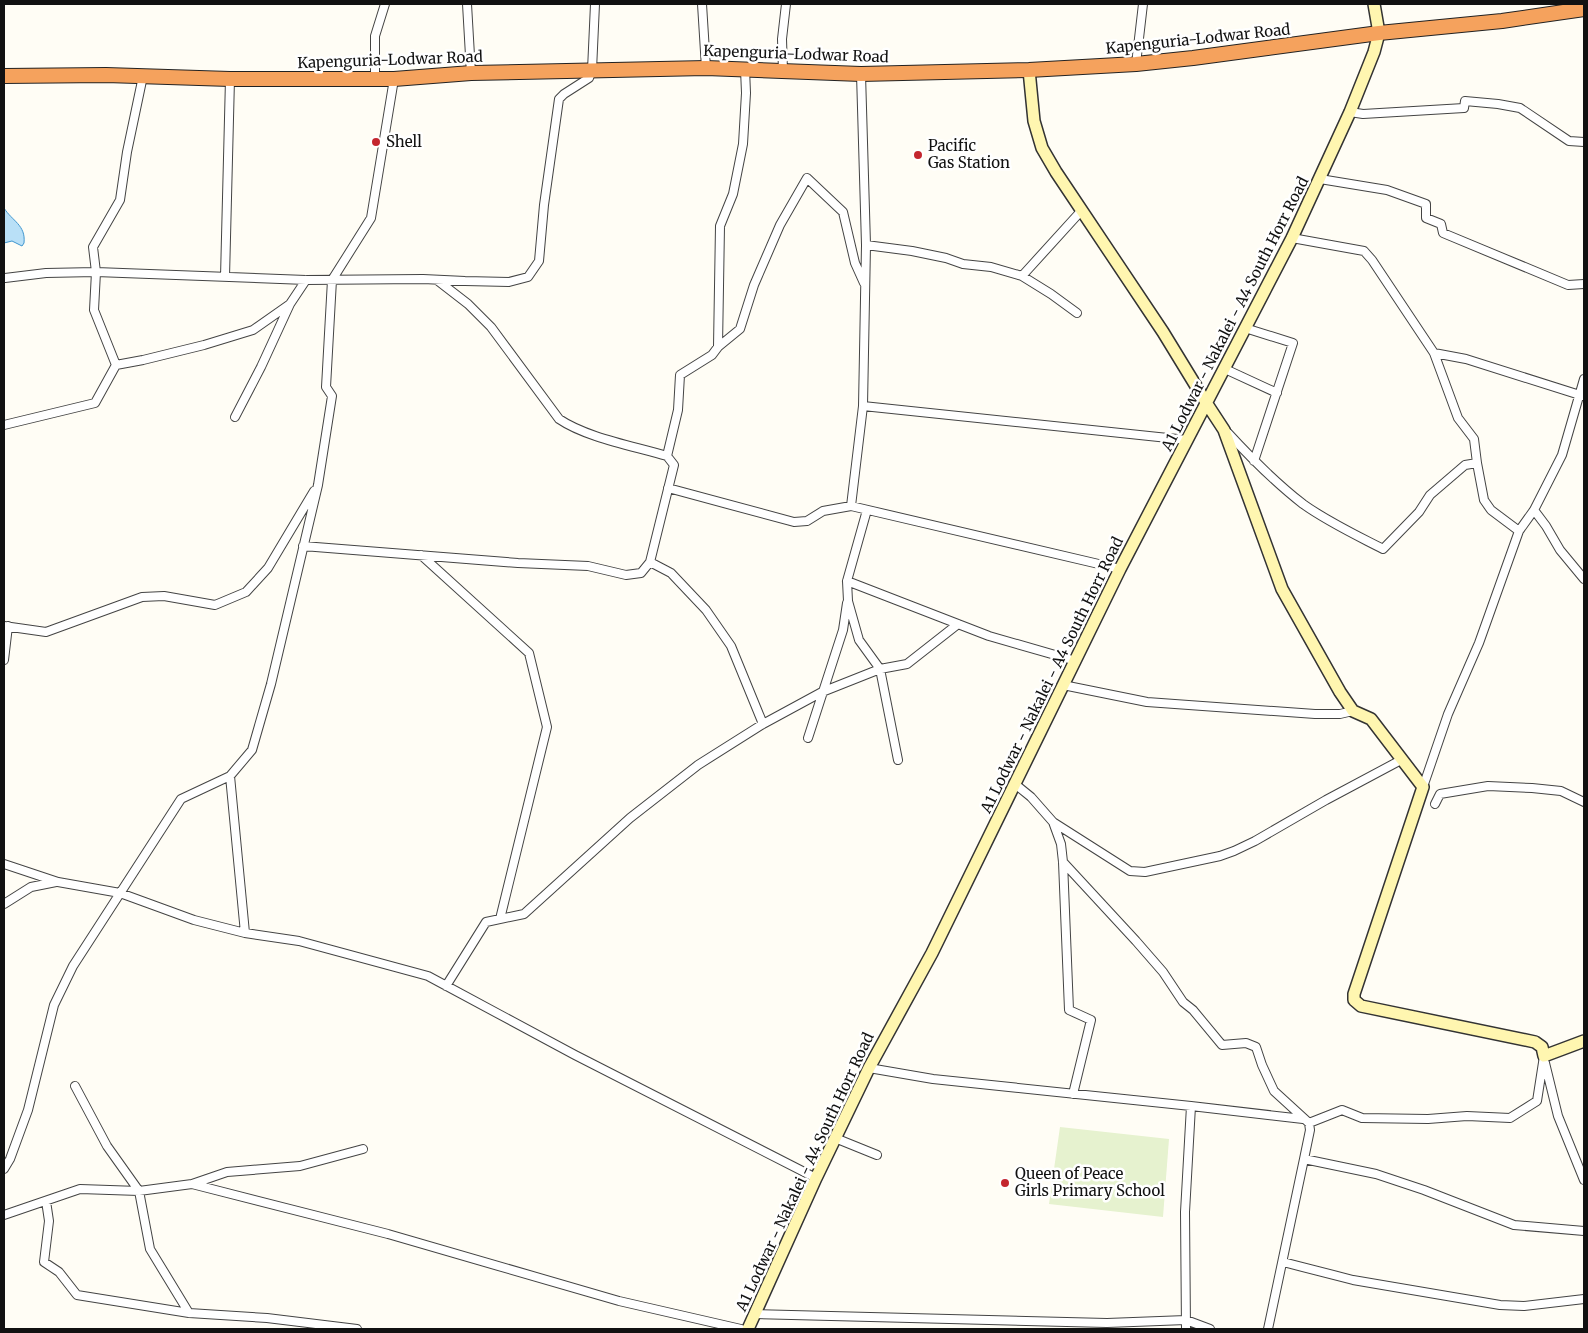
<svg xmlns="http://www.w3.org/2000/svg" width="1588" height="1333" viewBox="0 0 1588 1333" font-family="Merriweather,serif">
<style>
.pitch{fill:#e6f2cf}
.water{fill:#b9e0f7;stroke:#3f96cf}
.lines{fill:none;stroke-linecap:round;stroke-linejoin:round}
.street-casing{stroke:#444;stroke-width:10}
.secondary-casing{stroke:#333;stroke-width:14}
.highway-casing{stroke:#222;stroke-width:16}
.street{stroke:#fff;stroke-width:8}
.secondary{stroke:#fff6b0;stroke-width:11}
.highway{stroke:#f5a25d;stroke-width:14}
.poi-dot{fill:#c4262e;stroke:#fff;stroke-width:2}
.labels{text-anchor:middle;stroke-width:5;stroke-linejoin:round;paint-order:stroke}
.street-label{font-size:15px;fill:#111;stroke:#fff}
.poi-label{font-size:15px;fill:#111;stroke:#fff;text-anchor:start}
</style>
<rect width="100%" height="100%" fill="#fffdf5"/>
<!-- pitch -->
<path class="pitch" d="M1060,1127L1169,1139L1163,1217L1049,1204Z"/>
<!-- water -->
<path class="water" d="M4,208C12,221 26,225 24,243L22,246L12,241L4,243Z"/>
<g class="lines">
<!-- street casing -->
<g class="street-casing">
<path id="street" d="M467,4L471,73
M702,4L706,68
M1136,64L1143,4
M783,71L782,39L786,4
M861,74L866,245L863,406
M375,78V36L385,4
M1350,112L1363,114L1464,108L1465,101L1498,104L1520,108L1569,141L1584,142
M1320,179L1387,190L1426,204V218L1441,224L1443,233L1568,285L1584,284
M1292,238L1364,251L1372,260L1434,353L1458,418L1474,439L1477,463
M866,245L912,251L946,258L963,264L991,267L1022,276L1051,294L1077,313
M1022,276L1082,210
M225,277L230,79
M5,278L46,273L96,272L306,280L423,279L465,281L509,282L528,277L539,261L544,205L559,99L564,94L589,78L592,70L595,4
M437,280L468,304L491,327L559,419C587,438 634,446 667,456
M1245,328L1293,343L1254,461
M718,347L740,329L754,285L780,225L807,178L843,212L855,263L864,283
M1434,353L1466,359L1583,396
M116,365L94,310L96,272L93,247L120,200L127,152L143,76
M116,365L143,360L204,345L253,330L290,304
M1225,369L1277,393
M235,417L261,367L290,304L306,280
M4,425L95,403L116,365
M1228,433C1251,458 1276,483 1303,504C1328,522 1356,535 1383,549L1419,512L1430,495L1465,465L1477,463L1484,500L1491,510L1519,531
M668,488L794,522L807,521L823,511L851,506L1120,569
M851,506L863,406L1187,440
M867,510L847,581L989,636L1076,661
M1534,510L1546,526L1560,550L1584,579
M303,546L518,563L588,566L626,575L641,573L650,562L674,465L667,456L678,410L680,375L712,355L718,347L720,226L733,194L743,144L746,93L745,69
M421,555L529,653L547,727L500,919
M650,562L671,573L706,610L731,646L763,724
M847,581L848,601L859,640L880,669L898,760
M4,626L46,632L142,597L164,596L215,605L246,592L268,568L314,491
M4,660L8,626
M1063,685L1147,702L1315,714H1340L1353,711
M808,738L843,630L847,603
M1015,784L1031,797L1053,822L1061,844L1063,862L1069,1010L1091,1020L1073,1094
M1423,787L1448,714L1479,643L1519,531L1534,510L1562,455L1584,379
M1435,804L1440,794L1488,786L1532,788L1561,791L1584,802
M1053,822L1130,871L1145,872L1220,856L1234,851L1255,841L1326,800L1401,760
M1063,862L1136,941L1163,972L1183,1002L1193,1010L1222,1045L1246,1043L1256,1047L1262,1065L1274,1091L1309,1123L1310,1130L1304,1159L1268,1329
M4,864L58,882L120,893L194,920L245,933L299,941L428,976L575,1055L816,1178
M4,904L31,887L56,882
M245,933L230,776L252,750L271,684L318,485L332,396L326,387L332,280L371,218L394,79
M446,986L486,922L524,914L630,818L698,765L763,724L822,692L880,669L907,664L958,624
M1545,1063L1558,1116L1584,1180
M869,1068L933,1079L1191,1106L1303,1119
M75,1086L107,1146L139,1191L150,1249L189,1313
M1309,1123L1342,1110L1362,1118L1428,1119L1467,1116L1510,1118L1537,1101L1544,1056
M835,1138L877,1155
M1304,1159L1376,1174L1424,1190L1514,1225L1584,1231
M4,1169L10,1159L28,1110L54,1005L73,966L181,799L230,776
M192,1184L227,1172L300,1166L363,1149
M46,1201L49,1221L44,1262L59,1272L77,1295L189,1313L267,1318L357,1329
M4,1215L80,1189L139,1191L192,1184L388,1234L619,1301L741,1329
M1283,1262L1353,1280L1500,1305L1524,1306L1584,1299
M754,1314L1107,1323L1186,1320L1210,1329
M1186,1329L1185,1212L1191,1106"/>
</g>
<!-- secondary casing -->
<g class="secondary-casing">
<path id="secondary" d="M1029,70L1034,121L1042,148L1056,172L1163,332L1207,404L1224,430L1282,589L1340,692L1353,711L1371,719L1423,787L1354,994V1000L1361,1006L1535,1042L1542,1047L1544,1056L1584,1041
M748,1329L816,1178L869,1068L932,953L1120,569L1292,238L1350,112L1374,52L1379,33L1374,4"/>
</g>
<!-- highway casing -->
<g class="highway-casing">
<path id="highway" d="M4,76L106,75L230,79H394L471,73L706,68L861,74L1029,70L1136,64L1193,58L1379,33L1502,21L1584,9"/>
</g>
<!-- street -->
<use href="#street" class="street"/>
<!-- secondary -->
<use href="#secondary" class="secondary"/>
<!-- highway -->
<use href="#highway" class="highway"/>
</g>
<!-- markers -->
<g class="poi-dot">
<circle cx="376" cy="142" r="5"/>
<circle cx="918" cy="155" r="5"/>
<circle cx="1005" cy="1183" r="5"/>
</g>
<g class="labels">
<!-- street labels -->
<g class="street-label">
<text transform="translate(1198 39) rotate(-6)" y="5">Kapenguria-Lodwar Road</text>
<text transform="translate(796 54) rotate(2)" y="5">Kapenguria-Lodwar Road</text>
<text transform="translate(390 60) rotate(-2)" y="5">Kapenguria-Lodwar Road</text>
<text transform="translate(1235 314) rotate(-63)" y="5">A1 Lodwar - Nakalei - A4 South Horr Road</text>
<text transform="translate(1052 675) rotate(-64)" y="5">A1 Lodwar - Nakalei - A4 South Horr Road</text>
<text transform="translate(805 1172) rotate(-65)" y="5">A1 Lodwar - Nakalei - A4 South Horr Road</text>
</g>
<!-- poi labels -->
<g class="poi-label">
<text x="386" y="147">Shell</text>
<text x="928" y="151">Pacific<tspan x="928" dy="17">Gas Station</tspan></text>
<text x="1015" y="1179">Queen of Peace<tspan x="1015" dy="17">Girls Primary School</tspan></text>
</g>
</g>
<!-- border -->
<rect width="1588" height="1333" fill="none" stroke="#111111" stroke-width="10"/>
</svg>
